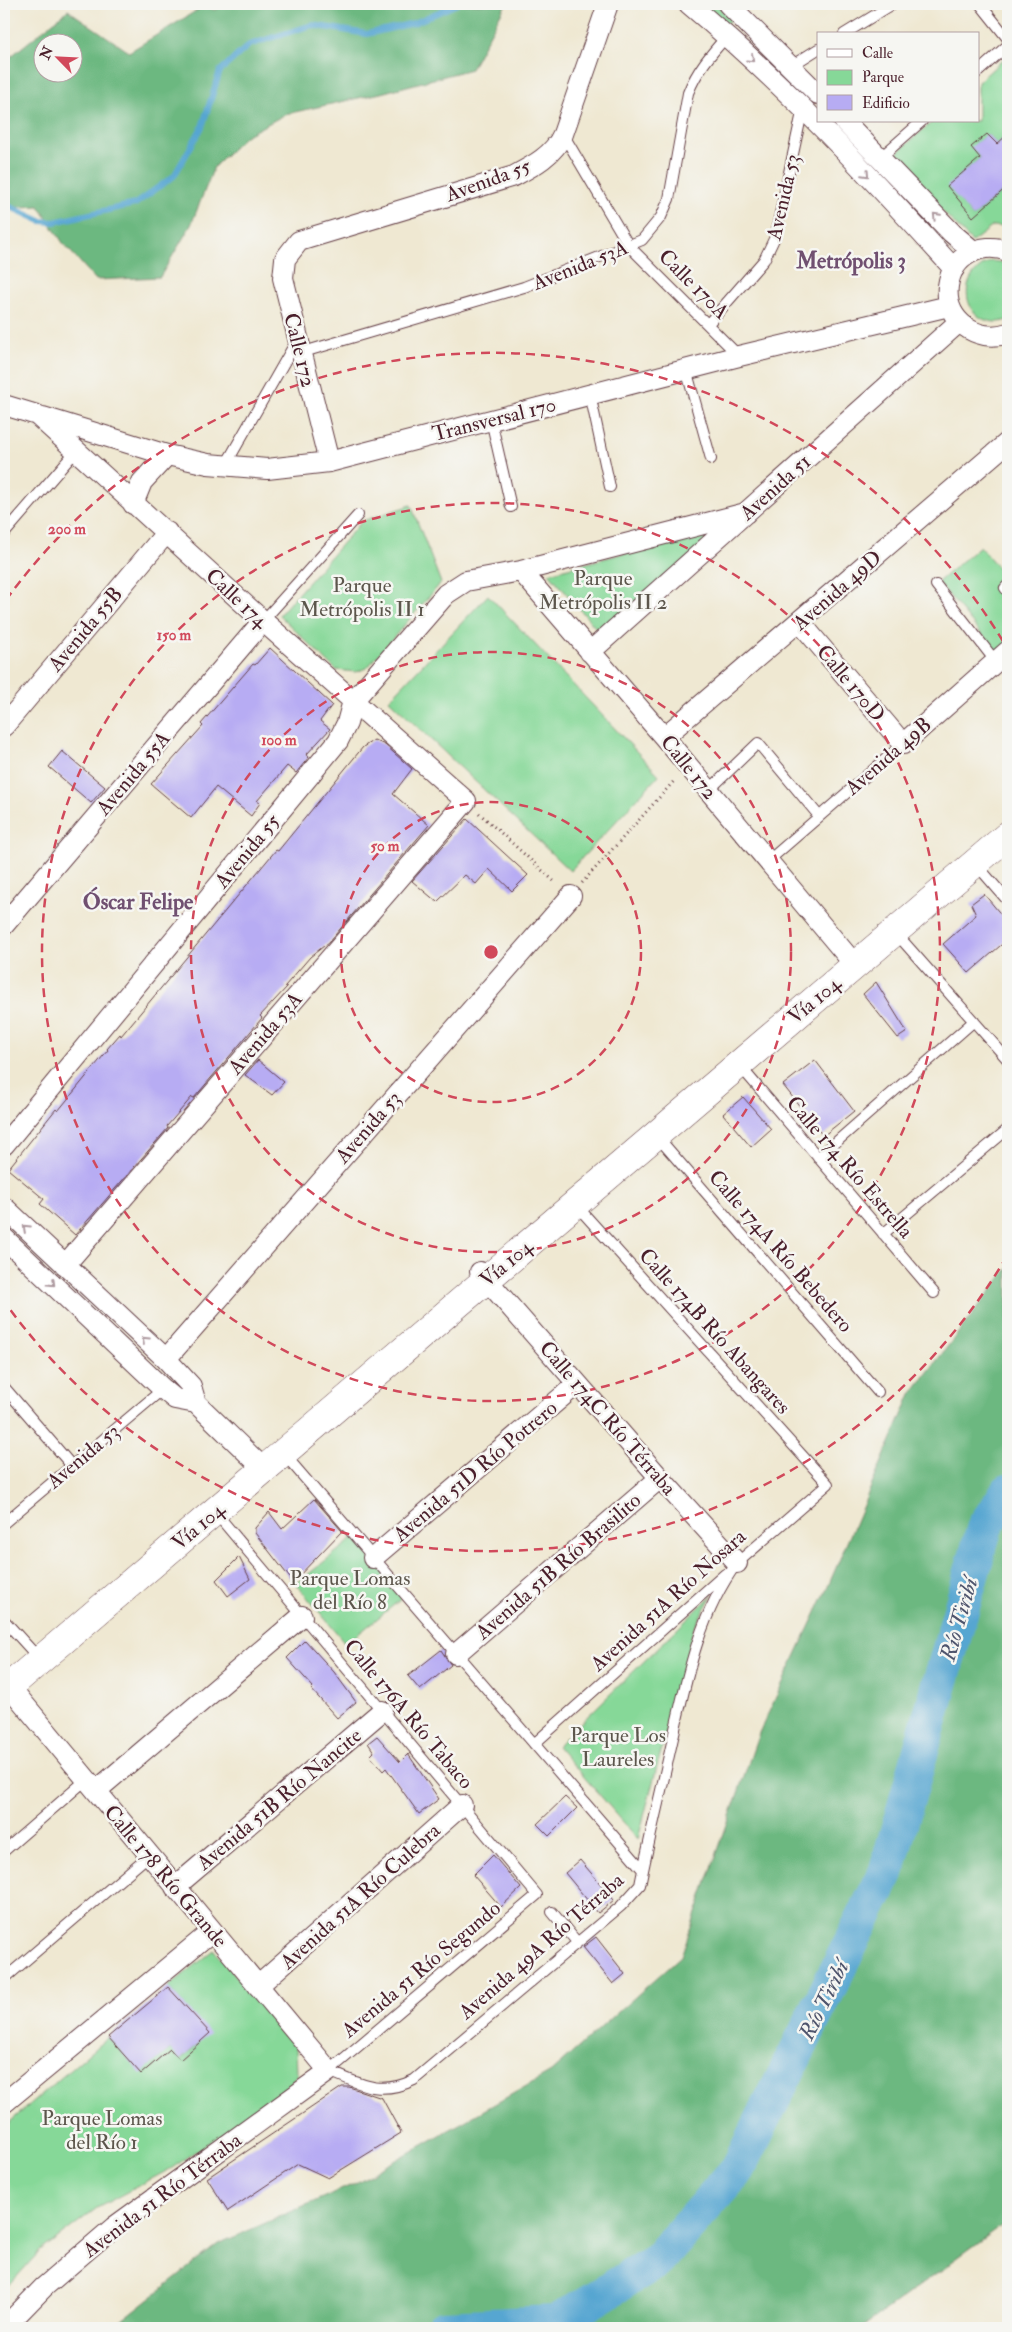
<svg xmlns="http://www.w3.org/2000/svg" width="1012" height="2332" viewBox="0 0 1012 2332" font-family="'IM FELL Double Pica',serif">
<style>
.green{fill:#86d898;stroke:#687c62}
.forest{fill:#6cb880;stroke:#5b6c56;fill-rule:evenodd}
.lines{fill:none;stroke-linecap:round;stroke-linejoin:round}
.stream{stroke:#57a6d1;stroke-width:6}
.river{stroke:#57a6d1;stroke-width:36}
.building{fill:#b7acf3}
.service-casing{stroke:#633d44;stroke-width:12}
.minor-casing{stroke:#633d44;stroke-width:22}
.secondary-casing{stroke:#633d44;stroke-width:29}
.path{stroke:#633d44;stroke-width:3;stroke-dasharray:1 4;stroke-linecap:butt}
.service{stroke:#fff;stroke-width:10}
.minor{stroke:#fff;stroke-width:20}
.secondary{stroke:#fff;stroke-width:28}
.oneway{stroke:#ae9aa0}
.ring{fill:none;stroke:#d1495b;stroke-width:2.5;stroke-dasharray:9 6}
.labels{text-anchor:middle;stroke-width:5;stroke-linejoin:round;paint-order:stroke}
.street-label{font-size:21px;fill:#4a1f2b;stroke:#f6f6f2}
.park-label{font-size:21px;fill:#5c564c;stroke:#f6f6f2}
.neighbourhood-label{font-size:22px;font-weight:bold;fill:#705071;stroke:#f6f6f2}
.water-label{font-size:22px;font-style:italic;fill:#4f556d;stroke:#f6f6f2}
.centre{fill:#d1495b;stroke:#f6f6f2;stroke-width:2.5}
.ring-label{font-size:15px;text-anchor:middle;font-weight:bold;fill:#d1495b;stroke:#f6f6f2;stroke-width:5;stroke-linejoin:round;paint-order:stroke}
</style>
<rect width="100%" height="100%" fill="#f6f6f2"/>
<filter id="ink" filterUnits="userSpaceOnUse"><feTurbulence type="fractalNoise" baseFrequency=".02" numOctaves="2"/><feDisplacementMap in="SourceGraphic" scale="10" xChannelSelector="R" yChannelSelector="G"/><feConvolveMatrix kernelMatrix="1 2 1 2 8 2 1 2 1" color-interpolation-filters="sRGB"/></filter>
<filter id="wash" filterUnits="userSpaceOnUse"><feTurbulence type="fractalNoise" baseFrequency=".0096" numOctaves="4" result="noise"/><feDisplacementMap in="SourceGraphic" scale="20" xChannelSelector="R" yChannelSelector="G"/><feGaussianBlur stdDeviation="1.12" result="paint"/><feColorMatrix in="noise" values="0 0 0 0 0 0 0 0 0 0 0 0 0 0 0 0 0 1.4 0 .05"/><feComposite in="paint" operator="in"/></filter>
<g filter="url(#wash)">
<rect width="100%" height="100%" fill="#efe8d2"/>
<!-- green -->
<path class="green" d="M698,4H716L731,19L726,25Z
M1008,55V134L997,144L987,134L972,147L980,158L948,186L973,217L1006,188L1008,191V227L993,226L972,242L891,158L933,121H978V82Z
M992,261L1008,263V320C967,333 949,277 992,261Z
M411,505L441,583L367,668L356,672L336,670L279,615L362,521Z
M724,527L600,633L549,573Z
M980,546L1008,580L999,590L1008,601V644L997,653L938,582Z
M488,595L659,775L570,871L389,700Z
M355,1537L405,1596L346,1644L296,1584Z
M712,1595L693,1630L638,1839L557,1746Z
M214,1950L296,2046L297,2074L289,2088L267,2104L172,2168L97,2208L39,2252L4,2291V2127L108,2037L141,2073L170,2049L181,2060L209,2033L168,1987Z"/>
<!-- forest -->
<path class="forest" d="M225,4H506L471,69L381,93L286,114L245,136L214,167L191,225L160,277L96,280L63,243L39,206L4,208V62L68,10L129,52L204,6L215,10ZM42,42H72V72H42Z
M1008,1268V2221L861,2328H112L218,2244L354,2184L551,2072L681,1956L759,1733L826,1591L911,1394Z"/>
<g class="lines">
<!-- stream -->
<path class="stream" d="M4,204L41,221L54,222L135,204L174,176L202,127L220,71L249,45L312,25L367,34L414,23L457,4"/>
<!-- river -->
<path class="river" d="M443,2328L556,2323L658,2260L738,2169L886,1873L985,1526L1008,1492"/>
</g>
<g id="blocks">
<!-- building -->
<path class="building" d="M987,134L997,144L1008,134V186L973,217L947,186L980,158L971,147Z
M270,648L332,705L320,721L330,729L306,755L309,757L296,773L287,766L257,801L260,803L251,816L216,787L191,818L151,784L203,726L201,724L253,664L255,665Z
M374,740L385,745L412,769L393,794L429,825L329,942L310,957L285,986L287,987L260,1016L262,1018L240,1044L194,1098L192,1097L167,1126L168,1128L75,1235L40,1204L44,1199L8,1169L56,1109L58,1111L108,1050L107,1049L120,1034L121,1036L276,850L278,851L363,747Z
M62,751L105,787L91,803L49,767Z
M467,819L528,875L512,891L489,869L476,884L465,875L437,902L412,881Z
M984,894L1008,923V939L969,973L943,944L976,915L971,904Z
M876,982L907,1032L898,1038L863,994Z
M258,1060L284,1082L272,1095L245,1075Z
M815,1060L854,1111L823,1136L783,1085Z
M743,1097L771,1129L751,1147L723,1114Z
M314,1499L342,1531L293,1582L255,1533V1528L269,1512L282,1529Z
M239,1557L250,1579L228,1596L216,1580Z
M305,1640L334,1672L356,1702L337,1718L311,1689L313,1687L287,1658Z
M441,1650L451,1665L420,1690L408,1676Z
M377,1736L400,1762L408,1754L439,1799L419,1814L386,1768L383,1771L370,1756L374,1752L368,1743Z
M565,1797L577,1808L549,1836L537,1824Z
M493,1855L521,1888L501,1907L473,1875Z
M580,1860L614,1900L598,1913L565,1873Z
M596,1937L625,1974L613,1984L583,1947Z
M168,1987L210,2033L180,2060L170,2049L141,2074L108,2037Z
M342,2087H349L382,2098L401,2133L328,2178L298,2164L228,2211L207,2178Z"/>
</g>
</g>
<g filter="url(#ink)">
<use href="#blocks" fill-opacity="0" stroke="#633d44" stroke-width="1"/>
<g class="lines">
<!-- service casing -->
<g class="service-casing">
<path id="service" d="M980,4L1008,39
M844,34L893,4
M791,66L818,49
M978,72L1008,45
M563,134L629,246L739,356
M880,158L922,121
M708,324L764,260L775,237L803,108
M300,353L524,287L642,240L661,217L669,199L688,93C697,70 711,54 727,36
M686,369L711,459
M590,394L610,487
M491,420L511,507
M225,466L297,340
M4,534L76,451
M936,585L996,662
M1008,585L1005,588L1008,592
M263,621L358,515
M708,791L758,743L819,816
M768,861L903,744
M976,864L1008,901
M895,932L1008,1060
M740,1066L934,1293
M656,1135L878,1392
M818,1158L974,1021
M576,1205L828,1484L736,1564
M883,1234L1008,1129
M4,1387L72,1466
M284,1454L643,1870
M215,1512L537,1895L329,2071C362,2085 380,2096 414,2080L621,1906L640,1885C649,1840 660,1796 670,1751C685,1686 697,1617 737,1563
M4,1523L163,1389
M4,1620L34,1653
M534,1744L725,1574
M4,1851L87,1779
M552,1912L577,1942
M4,1979L148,1856"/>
</g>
<!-- minor casing -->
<g class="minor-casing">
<path id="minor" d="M689,4C785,84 870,176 954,269
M728,4L818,94
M844,121L952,233L972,250
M1008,251C981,241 952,256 948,286C944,320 977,344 1008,333
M4,405L37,415L263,621L466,801L65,1265
M43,417L167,455L208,464L267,469L329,462L739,356L949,306
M329,462L283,278L285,259L299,241L514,176C533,166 554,155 563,134L608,4
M133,504L142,482L167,455
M521,571L664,737L855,965
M800,622L903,744L1008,651
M590,652L959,322
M4,726L167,532
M664,737L1008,442
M4,925L263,621
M4,1145L338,741L347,723L353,701L446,594L466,581L521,571L746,513
M4,1207L166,1359L191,1386L196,1403
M4,1238L163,1389L175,1399L196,1403L264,1469
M480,1272L660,1478L737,1563
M166,1359L571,896
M373,1558L577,1384
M456,1654L660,1478
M4,1680L329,2071L114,2227L44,2287L4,2328
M96,1791L302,1616
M175,1887L382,1711
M258,1986L462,1805
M4,2103L211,1932"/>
</g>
<!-- secondary casing -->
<g class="secondary-casing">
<path id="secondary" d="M4,1691L1008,835"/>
</g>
<!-- path -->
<path class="path" d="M479,813L556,883
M582,883L675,780"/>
<!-- service -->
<use href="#service" class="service"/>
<!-- minor -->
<use href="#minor" class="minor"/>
<!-- secondary -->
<use href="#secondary" class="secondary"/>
</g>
<!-- one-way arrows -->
<defs><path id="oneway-chevron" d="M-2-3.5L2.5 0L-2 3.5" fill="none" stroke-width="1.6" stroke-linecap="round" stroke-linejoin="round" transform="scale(1.25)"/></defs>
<g class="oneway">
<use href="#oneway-chevron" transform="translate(751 59) rotate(43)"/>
<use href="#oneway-chevron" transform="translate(866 174) rotate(47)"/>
<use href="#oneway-chevron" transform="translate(936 216) rotate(-134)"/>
<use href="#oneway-chevron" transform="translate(26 1228) rotate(-137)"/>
<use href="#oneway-chevron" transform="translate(52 1283) rotate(44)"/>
<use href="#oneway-chevron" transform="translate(145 1340) rotate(-137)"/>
</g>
</g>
<!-- distance rings -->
<g class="ring">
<circle cx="491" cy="952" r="150"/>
<circle cx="491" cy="952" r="300"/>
<circle cx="491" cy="952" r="449"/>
<path d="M1007 1256A599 599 0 0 1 6 1304M6 600A599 599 0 0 1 1007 648"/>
</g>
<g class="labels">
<!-- street labels -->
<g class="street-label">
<text transform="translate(488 180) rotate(-20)" y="7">Avenida 55</text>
<text transform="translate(783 197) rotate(-77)" y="7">Avenida 53</text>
<text transform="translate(580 265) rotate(-22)" y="7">Avenida 53A</text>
<text transform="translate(694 284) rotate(45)" y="7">Calle 170A</text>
<text transform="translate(300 350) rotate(76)" y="7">Calle 172</text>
<text transform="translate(494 419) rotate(-14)" y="7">Transversal 170</text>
<text transform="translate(775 487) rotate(-42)" y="7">Avenida 51</text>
<text transform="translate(837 590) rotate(-41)" y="7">Avenida 49D</text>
<text transform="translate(237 598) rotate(43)" y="7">Calle 174</text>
<text transform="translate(85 629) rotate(-50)" y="7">Avenida 55B</text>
<text transform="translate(851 683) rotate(50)" y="7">Calle 170D</text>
<text transform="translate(888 756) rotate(-41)" y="7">Avenida 49B</text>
<text transform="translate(689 767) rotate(51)" y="7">Calle 172</text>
<text transform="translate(133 773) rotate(-50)" y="7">Avenida 55A</text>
<text transform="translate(247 851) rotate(-50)" y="7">Avenida 55</text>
<text transform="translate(814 1000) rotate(-40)" y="7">Vía 104</text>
<text transform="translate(265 1033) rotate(-49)" y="7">Avenida 53A</text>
<text transform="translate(368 1127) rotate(-49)" y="7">Avenida 53</text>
<text transform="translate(850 1167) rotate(49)" y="7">Calle 174 Río Estrella</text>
<text transform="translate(781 1251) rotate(49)" y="7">Calle 174A Río Bebedero</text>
<text transform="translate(506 1263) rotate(-40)" y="7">Vía 104</text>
<text transform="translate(715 1331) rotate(48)" y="7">Calle 174B Río Abangares</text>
<text transform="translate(608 1418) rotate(49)" y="7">Calle 174C Río Térraba</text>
<text transform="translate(83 1456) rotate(-40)" y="7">Avenida 53</text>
<text transform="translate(475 1471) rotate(-40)" y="7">Avenida 51D Río Potrero</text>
<text transform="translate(198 1526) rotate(-40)" y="7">Vía 104</text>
<text transform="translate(558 1566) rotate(-41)" y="7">Avenida 51B Río Brasilito</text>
<text transform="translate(668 1600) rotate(-42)" y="7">Avenida 51A Río Nosara</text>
<text transform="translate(409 1714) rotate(50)" y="7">Calle 176A Río Tabaco</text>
<text transform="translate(279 1799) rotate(-40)" y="7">Avenida 51B Río Nancite</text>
<text transform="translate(166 1876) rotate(50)" y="7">Calle 178 Río Grande</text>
<text transform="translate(360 1896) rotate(-42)" y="7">Avenida 51A Río Culebra</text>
<text transform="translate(541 1946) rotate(-41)" y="7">Avenida 49A Río Térraba</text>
<text transform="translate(421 1969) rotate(-40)" y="7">Avenida 51 Río Segundo</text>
<text transform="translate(162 2195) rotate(-37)" y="7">Avenida 51 Río Térraba</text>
</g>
<!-- park labels -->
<g class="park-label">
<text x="603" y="585">Parque<tspan x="603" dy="24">Metrópolis II 2</tspan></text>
<text x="362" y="592">Parque<tspan x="362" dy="24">Metrópolis II 1</tspan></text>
<text x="350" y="1585">Parque Lomas<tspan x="350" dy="24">del Río 8</tspan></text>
<text x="618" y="1742">Parque Los<tspan x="618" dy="24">Laureles</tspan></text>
<text x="102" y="2125">Parque Lomas<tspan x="102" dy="24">del Río 1</tspan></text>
</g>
<!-- neighbourhood labels -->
<g class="neighbourhood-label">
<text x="851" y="268">Metrópolis 3</text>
<text x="138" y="909">Óscar Felipe</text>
</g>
<!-- water labels -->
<g class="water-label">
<text transform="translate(958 1619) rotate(-74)" y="8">Río Tiribí</text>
<text transform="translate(823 2000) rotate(-64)" y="8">Río Tiribí</text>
</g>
</g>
<circle cx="491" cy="952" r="8" class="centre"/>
<g class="ring-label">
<text x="67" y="534">200 m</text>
<text x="174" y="640">150 m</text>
<text x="279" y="745">100 m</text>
<text x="385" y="851">50 m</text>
</g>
<!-- margin -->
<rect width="1012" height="2332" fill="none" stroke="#f6f6f2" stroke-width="20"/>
<!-- legend -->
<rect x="817" y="32" width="162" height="90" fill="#f6f6f2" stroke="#b1a0a2"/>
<rect x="827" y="49" width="25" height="8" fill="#ffffff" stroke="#b1a0a2"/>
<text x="862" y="58" font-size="15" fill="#4a1f2b">Calle</text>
<rect x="827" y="70" width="25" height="15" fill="#86d898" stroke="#b1a0a2"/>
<text x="862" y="82" font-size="15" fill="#4a1f2b">Parque</text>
<rect x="827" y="95" width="25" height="15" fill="#b7acf3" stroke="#b1a0a2"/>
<text x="862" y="108" font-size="15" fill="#4a1f2b">Edificio</text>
<!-- north arrow -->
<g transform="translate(58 58) rotate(294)"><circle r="24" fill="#f6f6f2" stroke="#b1a0a2"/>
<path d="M0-4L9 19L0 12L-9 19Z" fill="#d1495b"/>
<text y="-8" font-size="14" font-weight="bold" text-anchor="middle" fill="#4a1f2b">N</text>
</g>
</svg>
